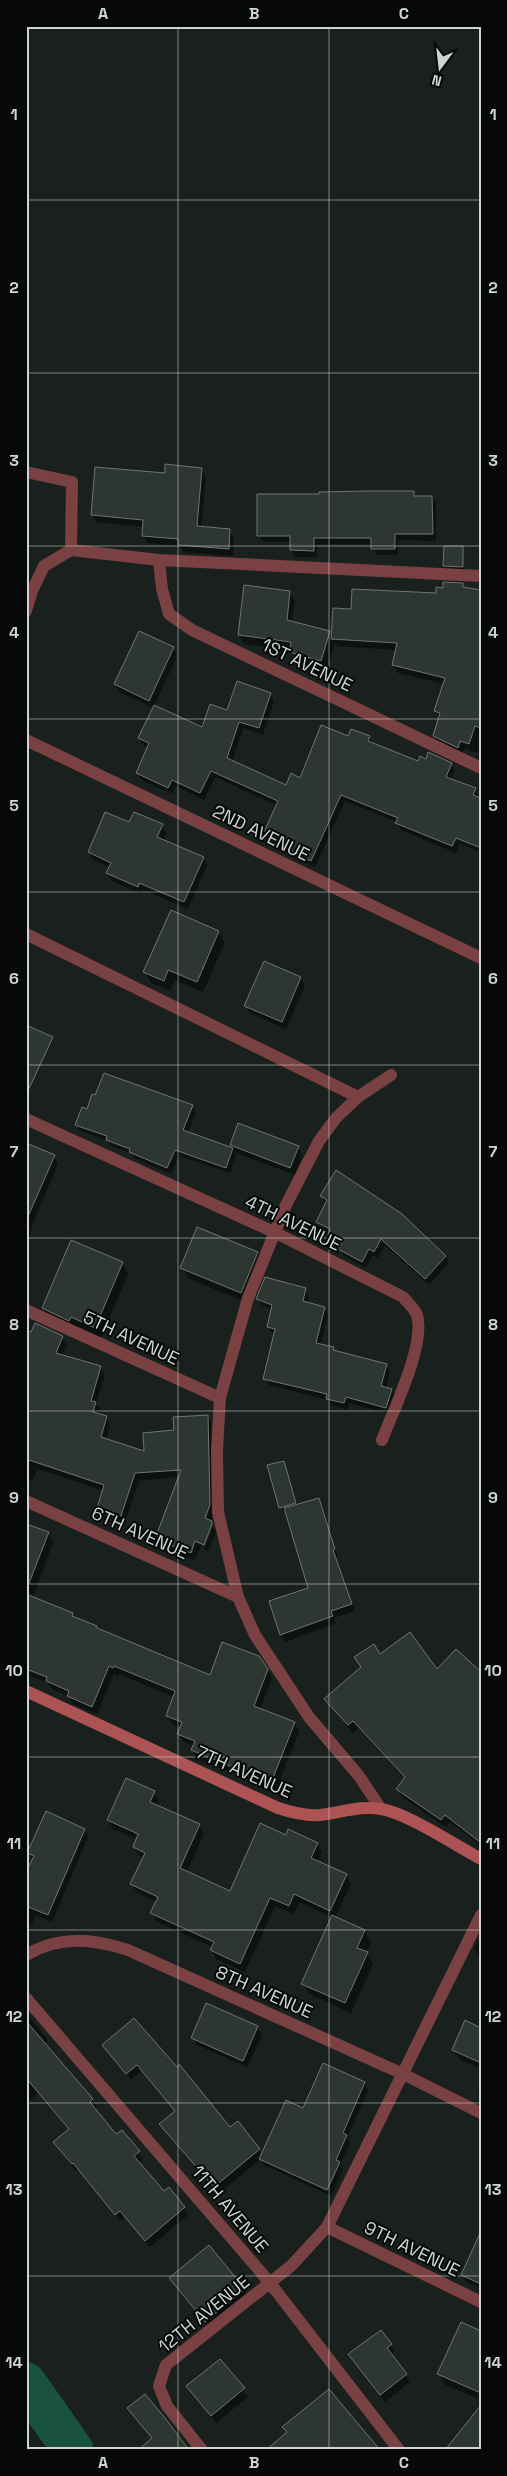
<svg xmlns="http://www.w3.org/2000/svg" width="507" height="2476" viewBox="0 0 507 2476" font-family="'Space Grotesk',sans-serif">
<style>
.shadow{fill:#0007}
.lines{fill:none;stroke-linecap:round;stroke-linejoin:round}
.river{stroke:#19523f;stroke-width:41}
.building{fill:#2e3632;stroke:#6e7672}
.street{stroke:#794141;stroke-width:12}
.secondary{stroke:#ad5354;stroke-width:12}
.grid{fill:none;stroke:#cfd4d2;stroke-width:1;stroke-opacity:0.55}
.labels{text-anchor:middle;stroke-width:4;stroke-linejoin:round;paint-order:stroke}
.street-label{font-size:18px;fill:#cfd4d2;stroke:#060908}
.neatline{fill:none;stroke:#cfd4d2;stroke-width:2}
.grid-label{font-size:16px;text-anchor:middle;font-weight:bold;fill:#cfd4d2}
</style>
<rect width="100%" height="100%" fill="#19201d"/>
<!-- shadow -->
<path class="shadow" d="M201,469L206,477L201,528L229,530L234,538L233,556L183,552L180,546L148,543L143,535L144,527L97,522L92,515L166,474Z
M413,492L416,497H432L436,504V541L398,540V555H376L372,544H317V557H295L291,550V542H263L259,535Z
M462,548L464,570L447,569L445,566Z
M462,584L464,588L481,591V754L465,748L462,755L439,744L434,736L440,718L436,711L444,684L398,673L393,665L397,650L336,646L335,643L327,670L295,661L291,650L244,644L239,635L289,592L295,601L292,623L329,632L332,637L352,611L437,595L444,589Z
M173,648L177,656L154,706L202,729L228,712L270,694L274,701L263,735L243,728L232,762L286,787L301,779L348,738L369,737L373,744L419,762L451,764L455,771L451,780L475,790L481,800V852L460,844L456,853L401,830L397,822L345,801L315,867L295,858L292,849L270,839L266,832L278,806L215,777L204,800L176,786L172,794L141,780L137,773L149,748L143,745L139,738L154,708L119,692L115,684Z
M162,825L166,833L163,841L203,858L207,865L188,909L144,890L142,894L112,881L107,873L110,867L93,860L89,852Z
M218,932L225,943L203,992L175,980L170,991L151,983L145,972Z
M300,978L305,986L286,1029L250,1013L245,1006Z
M192,1106L196,1112L188,1133L233,1149L231,1145L298,1147L302,1155L295,1175L234,1152L236,1155L230,1173L179,1156L171,1174L134,1158L131,1153L111,1146L108,1141L80,1131L77,1124L88,1110Z
M26,1144L54,1156L58,1164L33,1223L28,1242Z
M321,1196L445,1256L449,1263L429,1285L385,1245L378,1258L373,1255L366,1268L344,1256L340,1249L341,1247L333,1243L330,1233L322,1229L318,1222L327,1204Z
M257,1253L264,1263L248,1303L188,1278L182,1267Z
M122,1263L128,1274L101,1338L49,1319L43,1308Z
M305,1289L309,1296L307,1304L324,1308L328,1315L320,1345L333,1349L335,1352L386,1365L390,1372L386,1388L392,1390L395,1397L390,1414L349,1403L348,1410L331,1405L328,1400L269,1385L265,1378L275,1334L272,1333L268,1327L272,1310L262,1305L258,1299Z
M26,1332L62,1337L67,1344L62,1356L100,1367L105,1374L96,1404L100,1411L99,1415L106,1417L110,1425L106,1440L146,1453L176,1432L207,1416L211,1423L213,1513L210,1522L215,1530L216,1532L208,1552L204,1550L213,1526H210L195,1560L161,1547L156,1539L180,1477L139,1481L125,1522L104,1513L99,1505L104,1491L38,1469L32,1481L26,1478Z
M283,1462L298,1505L319,1499L323,1506L338,1556L336,1557L355,1611L334,1618L336,1623L285,1642L270,1602L310,1589L287,1514H285L281,1507Z
M26,1525L48,1533L53,1542L33,1598L72,1614L75,1619L98,1630L210,1677L267,1670L272,1678L260,1710L295,1723L299,1732L276,1790L197,1759L193,1750L194,1746L184,1742L179,1734L181,1728L172,1724L167,1716L174,1697L119,1674L118,1676L114,1674L97,1714L73,1704L69,1697L52,1689L48,1683L26,1674V1670L53,1680L54,1678L26,1667Z
M380,1655L481,1680V1846L450,1822L446,1827L402,1797L397,1789L405,1778L358,1728L353,1733L326,1699Z
M154,1792L159,1801L157,1806L199,1825L204,1834L186,1873L230,1893L286,1837L317,1844L322,1852L317,1862L346,1875L351,1884L335,1918L364,1931L371,1942L366,1953L373,1964L351,2013L309,1994L303,1983L332,1917L299,1902L294,1914L275,1906L245,1972L216,1959L211,1950L213,1947L157,1922L152,1913L157,1902L137,1893L132,1884L144,1858L139,1856L134,1847L137,1839L113,1829L108,1820Z
M84,1830L88,1837L52,1922L36,1915L26,1937V1875L33,1860L29,1853Z
M481,1936V1959L474,1949Z
M26,2013L48,2040L44,2044L92,2100L97,2107L94,2109L116,2136L121,2131L143,2159L138,2163L163,2193L169,2189L188,2215L150,2247L125,2217L120,2221L78,2169L76,2171L59,2149L55,2142L69,2130L38,2093L26,2104Z
M134,2020L230,2129L259,2149L262,2154L304,2110L364,2083L368,2090L347,2138L350,2143L340,2165L343,2169L331,2196L264,2165L261,2159L219,2193L161,2125L176,2112L142,2071L131,2080L104,2045Z
M257,2027L262,2035L247,2067L197,2045L193,2037Z
M481,2029V2069L459,2059L453,2050Z
M481,2085V2098L478,2092Z
M481,2246V2289L466,2282L462,2275Z
M208,2247L244,2290L250,2300L212,2332L177,2289L170,2279Z
M381,2332L395,2352L391,2356L410,2382L385,2402L350,2355Z
M481,2332V2400L444,2384L439,2374Z
M220,2360L248,2397L216,2423L188,2387Z
M145,2396L153,2440L128,2409Z"/>
<g class="lines">
<!-- river -->
<path class="river" d="M26,2383L73,2450"/>
</g>
<!-- building -->
<path class="building" d="M165,464L202,468L197,526L230,529L229,549L178,545V539L142,536L143,520L91,515L95,467L165,473Z
M365,491H414V496H432L433,534H395V549H371V538H314V551L290,550V536H257V494H319V492Z
M444,546H463V567L443,566Z
M443,582L463,583V587L481,590V728L475,726L469,744L460,741L458,748L433,736L440,713L434,711L445,678L392,665L397,643L331,639L333,608L351,609L352,589L436,593V587L443,588Z
M244,585L290,591L287,620L330,631L321,661L289,652L291,642L238,635Z
M139,631L174,647L149,701L114,684Z
M237,681L271,693L259,728L239,722L227,758L286,785L291,773L300,778L321,725L348,736L351,729L370,736L368,741L418,761L420,756L426,759L428,752L452,763L446,777L476,788L473,795L481,798V848L456,838L452,846L395,823L398,818L341,795L311,861L290,851L292,845L264,832L278,801L211,771L200,793L172,780L168,788L136,773L149,743L138,738L154,705L202,727L210,704L227,710Z
M105,812L129,822L134,812L163,824L157,837L204,857L184,902L139,883L138,887L106,873L111,863L88,852Z
M171,910L219,931L197,982L168,970L164,981L143,972Z
M264,961L301,977L282,1022L244,1006Z
M26,1025L53,1037L26,1095Z
M104,1073L193,1105L183,1130L233,1148L226,1168L175,1150L167,1168L129,1152L130,1149L106,1140L107,1136L75,1125L82,1107L87,1109L92,1094L95,1095Z
M238,1123L299,1146L290,1168L230,1145Z
M26,1143L55,1155L26,1221Z
M336,1170L402,1214L446,1256L425,1279L381,1239L374,1252L369,1249L362,1262L338,1249L342,1243L328,1236L330,1229L316,1222L327,1200L320,1196Z
M197,1227L258,1252L241,1293L180,1268Z
M71,1240L123,1262L95,1328L71,1317L69,1321L42,1308Z
M265,1277L306,1288L303,1301L325,1307L316,1343L334,1347L333,1350L387,1364L381,1386L392,1389L386,1408L346,1397L344,1403L326,1399L327,1394L263,1379L275,1329L267,1327L272,1305L256,1299Z
M35,1323L63,1336L56,1353L101,1366L91,1401L96,1402L93,1412L107,1416L101,1437L144,1451L143,1433L174,1430L173,1417L208,1415L210,1505L205,1518L212,1521V1524L204,1545L195,1541L191,1553L155,1539L181,1470L135,1473L121,1516L97,1508L104,1485L26,1459V1330L31,1332Z
M284,1461L296,1503L279,1508L267,1465Z
M319,1498L335,1549L333,1550L352,1604L331,1611L333,1616L280,1635L269,1601L308,1588L284,1508Z
M26,1524L49,1532L27,1588H26Z
M26,1594L73,1613L72,1616L97,1626V1628L210,1675L222,1642L259,1656L268,1669L254,1706L295,1722L271,1783L191,1750L195,1741L177,1734L182,1722L166,1716L175,1691L114,1666L113,1668L109,1666L92,1707L67,1696L69,1691L46,1681L47,1677L26,1669Z
M410,1632L437,1669L456,1649L481,1672V1843L445,1815L441,1820L396,1789L405,1777L353,1721L348,1725L324,1699L361,1667L354,1657L374,1644L380,1654Z
M126,1778L155,1791L150,1802L200,1824L180,1868L230,1891L260,1823L286,1835L288,1829L318,1843L311,1858L347,1874L330,1911L294,1894L289,1906L270,1898L240,1964L210,1950L214,1942L150,1913L158,1897L130,1884L145,1853L133,1847L138,1834L107,1820Z
M46,1811L85,1829L48,1915L26,1906V1872L34,1856L27,1853Z
M332,1915L365,1930L357,1948L368,1952L345,2003L301,1984Z
M206,2003L258,2026L243,2061L191,2038Z
M134,2018L178,2068L179,2064L230,2127L238,2121L260,2149L214,2187L159,2124L175,2111L137,2065L126,2074L102,2045Z
M465,2020L481,2028V2063L452,2050Z
M26,2021L93,2099L90,2102L116,2134L122,2130L140,2151L134,2156L164,2191L169,2187L185,2207L145,2241L120,2211L115,2215L73,2163L72,2164L53,2142L69,2129L26,2078Z
M323,2063L365,2082L343,2133L347,2135L336,2160L340,2162L327,2190L259,2159L286,2100L303,2108Z
M481,2231V2284L461,2275Z
M209,2245L245,2289L205,2322L169,2278Z
M461,2322L481,2331V2393L437,2374Z
M381,2330L392,2344L387,2348L407,2374L380,2395L348,2354Z
M220,2359L245,2388L211,2416L186,2386Z
M329,2389L380,2450H266L287,2432L282,2427Z
M145,2394L165,2418L189,2450H138L152,2438L127,2408Z
M481,2405V2450H445Z"/>
<g class="lines">
<!-- street -->
<path class="street" d="M26,472L72,482L71,550
M159,560L162,589L169,614L192,630L481,768
M26,611L32,591L44,566L71,550L159,560L481,576
M26,740L481,958
M26,934L358,1097
M26,1119L274,1232L403,1297C407,1302 415,1309 417,1315C426,1344 393,1411 382,1440
M26,1310L220,1398
M26,1501L238,1597
M381,1809L359,1776L309,1717L255,1635L238,1597L218,1512L217,1451L220,1398L248,1298L286,1205L319,1141L336,1118L358,1097L391,1075
M26,1955C60,1935 93,1939 128,1950L403,2074L481,2113
M26,1998L270,2283L399,2450
M327,2227L481,2302
M202,2450L167,2406L159,2386L166,2365L291,2266L327,2227L481,1915"/>
<!-- secondary -->
<path class="secondary" d="M26,1691L278,1808C293,1813 305,1816 320,1815C340,1813 361,1805 381,1809C407,1813 455,1845 481,1859"/>
</g>
<!-- grid -->
<path class="grid" d="M178,26V2450M329,26V2450M26,200H481M26,373H481M26,546H481M26,719H481M26,892H481M26,1065H481M26,1238H481M26,1411H481M26,1584H481M26,1757H481M26,1930H481M26,2103H481M26,2276H481"/>
<g class="labels">
<!-- street labels -->
<g class="street-label">
<text transform="translate(307 665) rotate(26)" y="6">1ST AVENUE</text>
<text transform="translate(261 833) rotate(26)" y="6">2ND AVENUE</text>
<text transform="translate(293 1223) rotate(26)" y="6">4TH AVENUE</text>
<text transform="translate(131 1338) rotate(25)" y="6">5TH AVENUE</text>
<text transform="translate(140 1533) rotate(24)" y="6">6TH AVENUE</text>
<text transform="translate(244 1772) rotate(24)" y="6">7TH AVENUE</text>
<text transform="translate(264 1992) rotate(24)" y="6">8TH AVENUE</text>
<text transform="translate(230 2209) rotate(50)" y="6">11TH AVENUE</text>
<text transform="translate(412 2249) rotate(26)" y="6">9TH AVENUE</text>
<text transform="translate(204 2314) rotate(-39)" y="6">12TH AVENUE</text>
</g>
</g>
<!-- border -->
<rect width="507" height="2476" fill="none" stroke="#060908" stroke-width="55"/>
<!-- north arrow -->
<g transform="translate(440 68) rotate(195)" stroke="#060908" stroke-width="4" paint-order="stroke">
<path d="M0-4L9 19L0 12L-9 19Z" fill="#cfd4d2"/>
<text y="-8" font-size="14" font-weight="bold" text-anchor="middle" fill="#cfd4d2">N</text>
</g>
<rect x="28" y="28" width="452" height="2420" class="neatline"/>
<g class="grid-label">
<text x="103" y="19">A</text>
<text x="254" y="19">B</text>
<text x="404" y="19">C</text>
<text x="14" y="120">1</text>
<text x="493" y="120">1</text>
<text x="14" y="293">2</text>
<text x="493" y="293">2</text>
<text x="14" y="466">3</text>
<text x="493" y="466">3</text>
<text x="14" y="638">4</text>
<text x="493" y="638">4</text>
<text x="14" y="811">5</text>
<text x="493" y="811">5</text>
<text x="14" y="984">6</text>
<text x="493" y="984">6</text>
<text x="14" y="1157">7</text>
<text x="493" y="1157">7</text>
<text x="14" y="1330">8</text>
<text x="493" y="1330">8</text>
<text x="14" y="1503">9</text>
<text x="493" y="1503">9</text>
<text x="14" y="1676">10</text>
<text x="493" y="1676">10</text>
<text x="14" y="1849">11</text>
<text x="493" y="1849">11</text>
<text x="14" y="2022">12</text>
<text x="493" y="2022">12</text>
<text x="14" y="2195">13</text>
<text x="493" y="2195">13</text>
<text x="14" y="2368">14</text>
<text x="493" y="2368">14</text>
<text x="103" y="2468">A</text>
<text x="254" y="2468">B</text>
<text x="404" y="2468">C</text>
</g>
</svg>
